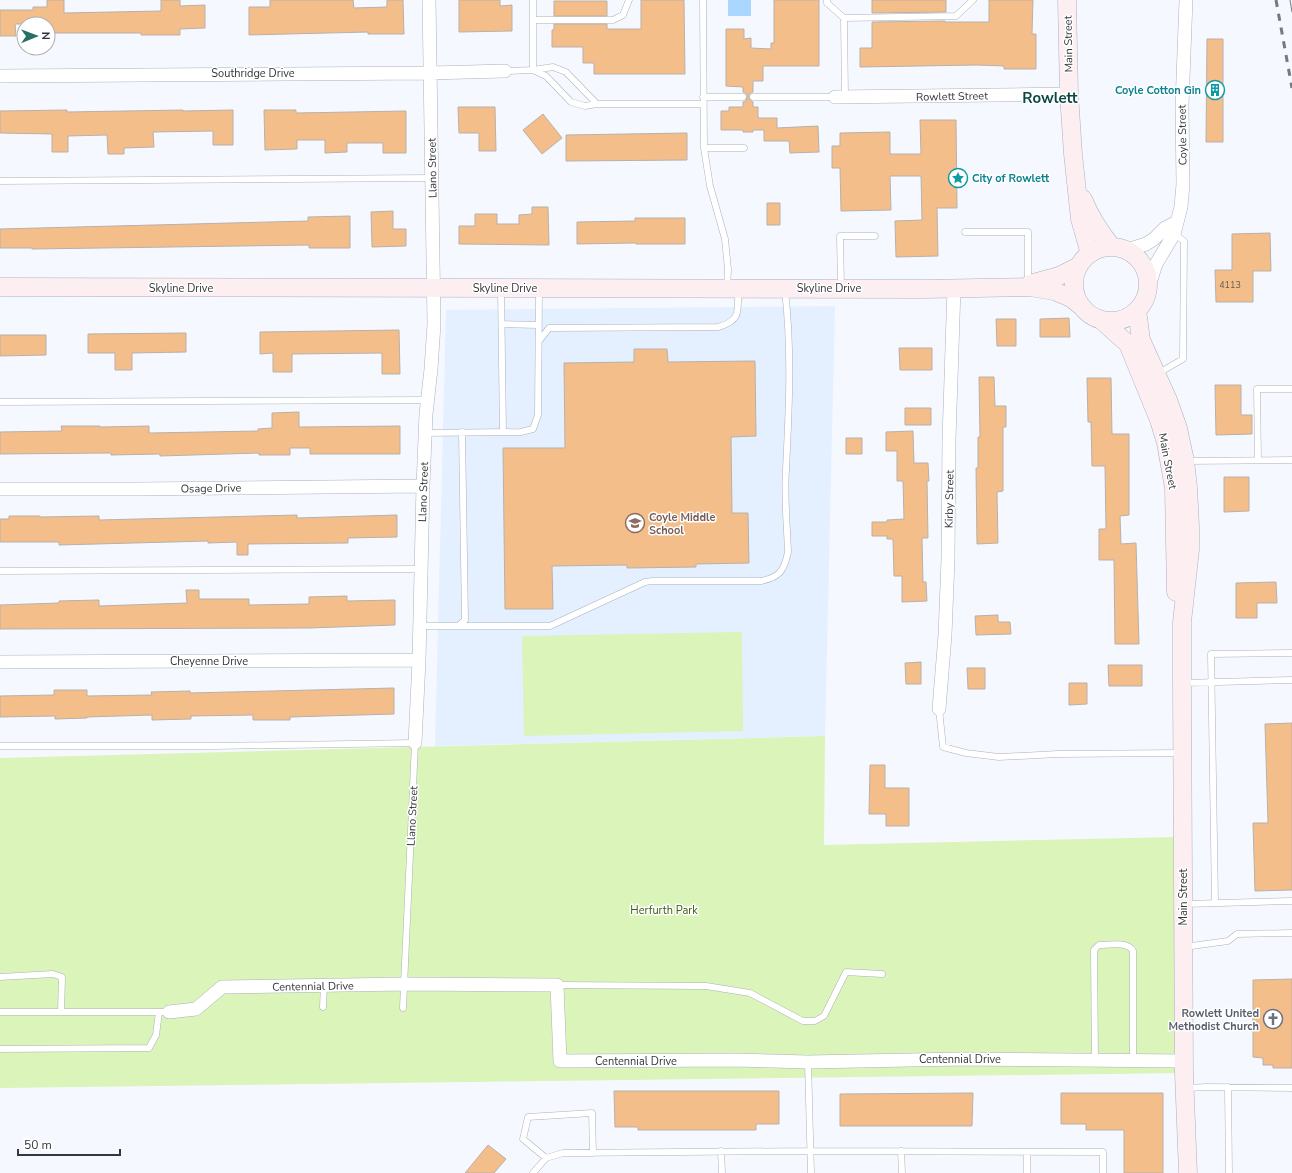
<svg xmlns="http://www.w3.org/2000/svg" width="1292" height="1173" viewBox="0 0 1292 1173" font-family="'Nunito Sans',sans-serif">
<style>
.built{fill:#e4f0ff}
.green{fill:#daf4ba}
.water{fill:#abd6fe}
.building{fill:#f4be8b;stroke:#b8b0a9}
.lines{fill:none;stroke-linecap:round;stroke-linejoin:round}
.lane-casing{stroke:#abb2ba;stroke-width:7}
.street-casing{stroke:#abb2ba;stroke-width:14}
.secondary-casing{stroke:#abb2ba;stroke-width:19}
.lane{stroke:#fff;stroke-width:6}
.street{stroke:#fff;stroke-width:13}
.secondary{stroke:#fceef1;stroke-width:18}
.tram{stroke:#76797e;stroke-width:1}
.rail{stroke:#76797e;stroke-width:3;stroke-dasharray:7 7;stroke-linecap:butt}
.labels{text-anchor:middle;stroke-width:3;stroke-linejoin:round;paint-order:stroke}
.number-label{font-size:9px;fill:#65594f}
.street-label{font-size:11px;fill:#35373b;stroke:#fff}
.culture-label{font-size:11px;font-weight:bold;fill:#0d838f;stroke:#fff;text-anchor:end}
.education-label{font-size:11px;font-weight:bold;fill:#785e54;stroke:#fff;text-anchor:start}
.park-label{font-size:11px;fill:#3d5612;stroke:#fff}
.worship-label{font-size:11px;font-weight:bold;fill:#5b616d;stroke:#fff;text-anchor:end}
.district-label{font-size:15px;font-weight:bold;fill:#0a4841;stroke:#fff}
</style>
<rect width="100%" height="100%" fill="#f5f9ff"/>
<!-- built -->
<path class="built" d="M835,306L825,736L435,746L446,310Z"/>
<!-- green -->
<path class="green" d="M742,632L743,731L524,736L522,636Z
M825,736L824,845L1175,837L1184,1073L0,1088V758Z"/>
<!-- water -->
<path class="water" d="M728,0H751V16H728Z"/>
<!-- building -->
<path class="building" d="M47,0H64V13L161,11V0H180V6L205,5V28L180,29V35H141V33H48V24H15L16,36H0V10H33V7H47Z
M270,0H353L354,8L387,7V0H403L404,34H368V32L249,35V7H270Z
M459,0H500V6L512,5V31L459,32Z
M641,0H684L685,74H594V63H583V47H552V30H554V24H607V29H641Z
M774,0H819V66H763V81H753V92L749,94V99L753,102V107H758V118H777V128L818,126L819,152L790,153L789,141H764V130H753V132H743V130H721V111H729V107H743V102L746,101L747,97V94L743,92V87L726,86V29H744V39L751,38V48L771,49V43H774Z
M872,0H946V12L872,13Z
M989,0H1033L1032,34H1036V69H1004V66L977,65L860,67V48H872V22L945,21V22H989Z
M554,1H607V16H554Z
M1207,39H1223V142H1206Z
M458,107H495L496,151H479V133H459Z
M67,110V112L183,110V111L233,110V145H213V131L153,132L154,147L124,148V154H108L107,135L68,136V152H52V134L0,133V111Z
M264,110H296V113L406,111V153H383V143H347V152L325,153V140H297V149L265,150Z
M543,114L562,138L542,154L523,130Z
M920,120H956L957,208H937L938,256L896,257L895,221L922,220L921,176H890L891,210L841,211L840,168H832V146H840V133L890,132V154H921Z
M687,133V160L566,161V135Z
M767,203H780V225H767Z
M532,207H548L549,245L459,244V226H475V214H497V224H519V215L532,214Z
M393,211V229H406V246L372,247L371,212Z
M350,216V248H309V245L32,249V248H0V229L308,221V217Z
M635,218H685V244H636L635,243L577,244V222L635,221Z
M1270,233L1271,271H1253V302H1216L1215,270H1232V234Z
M1069,318L1070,337H1040V319Z
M996,319H1016V346H997Z
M399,330L400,374H382V353L292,354V372H273V353L260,354V332Z
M186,333V352L132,353V370H115V353H88V334Z
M0,335H46V355L0,356Z
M899,348H932V370H900Z
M634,349H667L668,362L755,361L756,436L731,437L732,513H748L749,563L696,564V567L627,568V565L552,566L553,609H505L503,448H565L564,363L634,362Z
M979,377H994L995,406H1006V427H1003V491L997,492L998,543L977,544L976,468H978V437H980Z
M1087,378H1111L1112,434H1129V515L1120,516L1121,544L1136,543L1139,644H1115L1114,560H1099V529H1106L1105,466H1092L1091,422H1088Z
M1215,385H1241V415H1252V434L1216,435Z
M905,408H931V425H905Z
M299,412V427L400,426V454H310V448H290V455H259V453L160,456V454L111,455V453L0,454V432L62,431L61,426H100V427L149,426V433L258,431V429L272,428V413Z
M913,431L914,463H928L929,481H927L928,538H922L923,582H926L927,601L902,602V576H894L893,539H887V536H872V522H887V520L904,519L903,481H897V451H886V432Z
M846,438H862V454H846Z
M1224,477H1249V511L1224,512Z
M297,515V518L397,515V537L348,538V543L248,544V555H237V542L208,543V541L59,545V542H0V519H9V516H40V517L99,516V520Z
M1276,582L1277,603H1257V618H1236V583Z
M186,590H199V599H249V605L309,604V597L347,596V601L395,600V625L309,628L0,629V605L59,603V601L99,600V606L187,603Z
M998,615V622H1010L1011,634L976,635L975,616Z
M921,662V684H906L905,663Z
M1108,665H1142V686H1109Z
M967,668H985V689H968Z
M1069,683H1087V704L1069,705Z
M394,688V714L290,717V720H253V715L191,716V719L152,720V715L87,717V718L55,719V716L0,717V696L54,695V690H87V696L152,695L151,692L190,691V693Z
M1292,723V890L1255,891L1253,823H1268L1265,724Z
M870,765H885V788H909V826H886V814H869Z
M1292,979V1068H1273V1065H1263V1058L1253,1057V980Z
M614,1091H779V1124H756V1130H638V1127H615Z
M973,1093L972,1126H840V1094Z
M1061,1093H1163V1173H1124V1130H1086V1124H1061Z
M488,1145L506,1159L494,1173H465Z"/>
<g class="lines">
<!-- lane casing -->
<g class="lane-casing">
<path id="lane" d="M533,0V70L546,76L571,102L585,106L597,104H703
M703,0L704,148L710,186L725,239L728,269L727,288
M827,0V3L844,18
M533,20H613L623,15L629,0
M505,71L533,70L553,67L566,72L597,104
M703,97H743
M753,97H835
M845,97L844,18L956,16L973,0
M704,148H744
M0,181L432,178
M965,232H1028V283
M841,287L840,236H875
M501,290L503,432
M502,324L538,325
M539,341L549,328L718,327C741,321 738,311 738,290
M1157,374L1183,359L1184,241L1174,234
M0,402L428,400
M425,433L521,432L533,429L538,415L539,290
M1258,460L1257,389H1292
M1186,461L1292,460
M0,571L421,569
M420,626H550L645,582L652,581H761C780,577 784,571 788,552C787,524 784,496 786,469C789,410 792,350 785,291
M458,626L465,620L462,432
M1183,683L1292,680
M939,709L943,747L966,753L999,757L1058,754L1180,753
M0,746H213L415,743L403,1008
M1215,903L1211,654L1292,653
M1186,904L1292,901
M1184,947L1228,941L1237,934L1292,933
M0,977L53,974L62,977L61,1012
M557,985L706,986L750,993L803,1021H815L824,1016L846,972L882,974
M323,1007L324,985
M0,1012H162
M0,1049L149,1048L156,1035L159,1012
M1095,1060L1094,950L1099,945C1108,945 1128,941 1133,951V1061
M808,1062L811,1173
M1228,1087L1229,1173
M1187,1088L1207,1087L1292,1088
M721,1151L722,1173
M901,1151L902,1173
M1027,1152V1173
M546,1158L523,1139L528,1117L592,1113L593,1153
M533,1173L546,1158L563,1153L810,1151L1103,1152V1173"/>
</g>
<!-- street casing -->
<g class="street-casing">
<path id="street" d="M0,76L430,73L505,71
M835,97L1069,94
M1127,250L1146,244L1154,239L1165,228L1177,222
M1148,289L1156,264L1174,234L1181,207L1183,184L1182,105L1186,0
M0,489H138L423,486
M0,662L419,660
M939,709L945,635L948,559L949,439L954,288
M415,743L419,660L423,486L426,414L431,369L434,324L429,0
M169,1012L196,1009L222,987L404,984L557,985L560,1061L734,1060L808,1062L962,1059L1184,1061"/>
</g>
<!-- secondary casing -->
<g class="secondary-casing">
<path id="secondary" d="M1067,0L1069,94L1073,154L1080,219L1090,254
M1083,199C1090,217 1100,232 1112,247
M1074 284a37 37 0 1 1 74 0a37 37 0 1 1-74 0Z
M1030,284L1059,276L1079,266
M0,287L924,289L1030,287L1054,291L1071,298L1081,306
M1137,310L1141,340L1168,400L1178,428L1185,461L1188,487L1190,526V550L1182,622V683L1184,1073L1188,1173
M1100,319L1128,344L1159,420L1166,443L1174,488L1176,592"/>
</g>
<!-- lane -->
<use href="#lane" class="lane"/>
<!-- street -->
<use href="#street" class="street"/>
<!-- secondary -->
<use href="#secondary" class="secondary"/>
<!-- tram -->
<path class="tram" d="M1290,0L1292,12"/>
<!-- rail -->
<path class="rail" d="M1276,0L1292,88"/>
</g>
<!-- icons -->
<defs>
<g id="building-ring" transform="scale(1)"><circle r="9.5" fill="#fff" stroke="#0f9aa8" stroke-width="1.5"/><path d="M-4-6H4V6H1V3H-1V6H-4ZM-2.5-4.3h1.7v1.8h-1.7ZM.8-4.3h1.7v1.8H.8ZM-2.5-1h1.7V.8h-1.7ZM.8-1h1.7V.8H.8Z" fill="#0f9aa8"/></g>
<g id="sight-ring" transform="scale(1)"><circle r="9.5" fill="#fff" stroke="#0f9aa8" stroke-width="1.5"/><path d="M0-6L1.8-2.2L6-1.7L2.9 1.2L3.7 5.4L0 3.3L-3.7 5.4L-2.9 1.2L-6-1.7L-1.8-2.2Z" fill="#0f9aa8"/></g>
<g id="school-ring" transform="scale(1)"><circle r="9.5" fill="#fff" stroke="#8d6e63" stroke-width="1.5"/><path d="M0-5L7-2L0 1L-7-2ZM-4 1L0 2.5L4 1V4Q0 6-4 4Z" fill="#8d6e63"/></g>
<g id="church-ring" transform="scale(1)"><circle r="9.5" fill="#fff" stroke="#6b7280" stroke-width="1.5"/><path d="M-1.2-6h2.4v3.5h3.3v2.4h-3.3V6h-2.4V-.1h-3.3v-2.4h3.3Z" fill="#6b7280"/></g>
</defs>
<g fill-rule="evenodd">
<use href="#building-ring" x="1215" y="90"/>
<use href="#sight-ring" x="958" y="178"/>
<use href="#school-ring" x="635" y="523"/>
<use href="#church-ring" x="1273" y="1019"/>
</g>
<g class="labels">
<!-- number labels -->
<g class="number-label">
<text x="1230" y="288">4113</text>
</g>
<!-- street labels -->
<g class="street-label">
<text transform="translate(1068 44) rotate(-91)" y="4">Main Street</text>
<text x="253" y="77">Southridge Drive</text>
<text transform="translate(952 96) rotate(-1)" y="4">Rowlett Street</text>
<text transform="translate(1182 135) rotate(-91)" y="4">Coyle Street</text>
<text transform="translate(432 168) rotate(-91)" y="4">Llano Street</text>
<text x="181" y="292">Skyline Drive</text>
<text x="505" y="292">Skyline Drive</text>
<text x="829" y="292">Skyline Drive</text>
<text transform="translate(1168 461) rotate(79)" y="4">Main Street</text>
<text transform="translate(211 488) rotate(-1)" y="4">Osage Drive</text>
<text transform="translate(423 492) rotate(-88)" y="4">Llano Street</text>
<text transform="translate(949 499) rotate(-89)" y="4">Kirby Street</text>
<text x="209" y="665">Cheyenne Drive</text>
<text transform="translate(412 816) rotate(-87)" y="4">Llano Street</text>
<text transform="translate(1183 897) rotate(-90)" y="4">Main Street</text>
<text transform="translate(313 986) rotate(-1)" y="4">Centennial Drive</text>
<text x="960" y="1063">Centennial Drive</text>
<text x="636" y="1065">Centennial Drive</text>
</g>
<!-- culture labels -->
<g class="culture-label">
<text x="1201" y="94">Coyle Cotton Gin</text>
<text x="972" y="182" text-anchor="start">City of Rowlett</text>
</g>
<!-- education labels -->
<g class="education-label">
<text x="649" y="521">Coyle Middle<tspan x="649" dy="13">School</tspan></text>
</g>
<!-- park labels -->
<g class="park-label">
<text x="664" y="914">Herfurth Park</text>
</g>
<!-- worship labels -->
<g class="worship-label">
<text x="1259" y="1017">Rowlett United<tspan x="1259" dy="13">Methodist Church</tspan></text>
</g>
<!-- district labels -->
<g class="district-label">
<text x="1050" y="103">Rowlett</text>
</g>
</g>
<!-- north arrow -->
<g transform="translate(36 36) rotate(89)"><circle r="19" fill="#ffffff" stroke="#aeafb1"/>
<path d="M0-3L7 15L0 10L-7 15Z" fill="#276f67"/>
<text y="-6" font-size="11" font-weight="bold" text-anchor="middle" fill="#35373b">N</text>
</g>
<!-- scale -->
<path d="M18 1149v6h102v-6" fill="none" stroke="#35373b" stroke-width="2"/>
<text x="24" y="1149" font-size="12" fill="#35373b" stroke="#ffffff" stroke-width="3" paint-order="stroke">50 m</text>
</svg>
